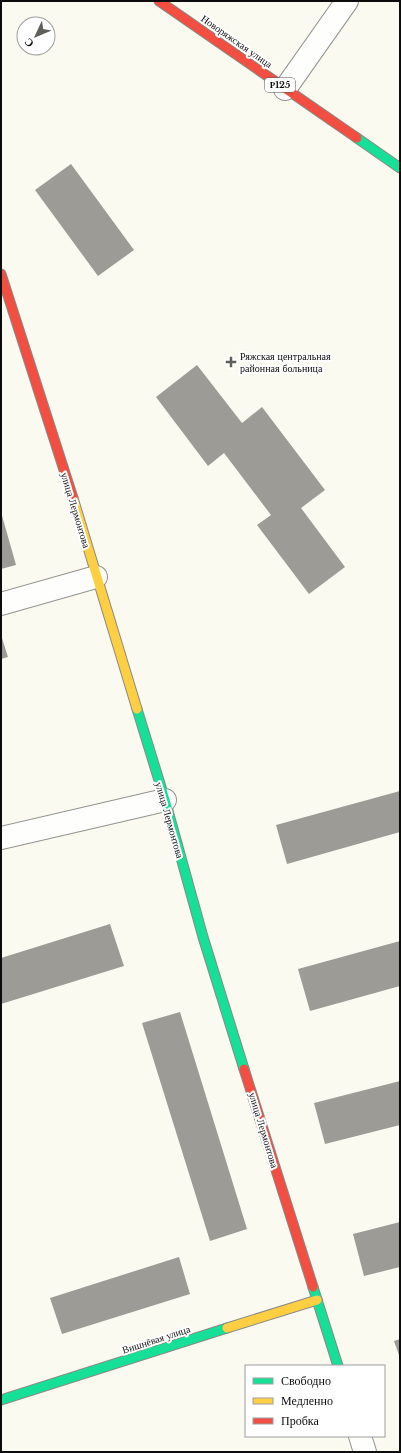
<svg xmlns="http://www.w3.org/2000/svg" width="401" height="1453" viewBox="0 0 401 1453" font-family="'Libre Baskerville',serif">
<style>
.building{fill:#9d9b96}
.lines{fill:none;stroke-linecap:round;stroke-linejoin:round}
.street-casing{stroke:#93938f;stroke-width:24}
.fast-casing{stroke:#8a8a85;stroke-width:11}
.slow-casing{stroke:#8a8a85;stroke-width:11}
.jam-casing{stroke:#8a8a85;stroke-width:11}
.street{stroke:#fefefd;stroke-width:22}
.fast{stroke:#16e098;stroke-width:9}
.slow{stroke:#ffcf43;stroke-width:9}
.jam{stroke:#f24e42;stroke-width:9}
.poi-dot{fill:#5f5f5c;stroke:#fff;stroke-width:1.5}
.labels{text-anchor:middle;stroke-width:4;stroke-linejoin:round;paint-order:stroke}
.shield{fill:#fff;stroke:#555;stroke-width:1}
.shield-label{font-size:9px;font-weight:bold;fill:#0c0c0c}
.street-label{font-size:10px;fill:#0c0c0c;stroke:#fff}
.poi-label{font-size:10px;fill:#0c0c0c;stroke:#fff;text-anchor:start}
</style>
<rect width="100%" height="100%" fill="#fafaf0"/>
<!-- building -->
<path class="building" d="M71,164L134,250L98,276L35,190Z
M197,365L242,423L262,407L325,490L301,508L345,567L309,594L257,525L271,515L224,453L208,466L156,397Z
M1,512L16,565L1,569Z
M1,635L8,657L1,659Z
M400,791V832L287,864L276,825Z
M110,924L124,966L1,1004V958Z
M400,941V986L310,1011L298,969Z
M180,1012L247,1229L210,1241L142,1023Z
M400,1081V1125L325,1144L314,1103Z
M400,1222V1267L364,1276L353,1234Z
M179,1257L190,1294L62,1334L50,1298Z
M400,1339V1358L394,1341Z"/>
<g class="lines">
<!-- street casing -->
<g class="street-casing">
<path id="street" d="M285,89L347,1
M1,604L96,577
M1,838L165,800
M360,1436L365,1452"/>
</g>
<!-- fast casing -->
<g class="fast-casing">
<path id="fast" d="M357,138L400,168
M137,709L165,800L203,937L244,1069
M313,1287L338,1366
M1,1400L227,1328"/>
</g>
<!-- slow casing -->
<g class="slow-casing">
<path id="slow" d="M73,498L137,709
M227,1328L317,1300"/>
</g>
<!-- jam casing -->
<g class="jam-casing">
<path id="jam" d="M159,1L357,138
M1,274L73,498
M244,1069L313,1287"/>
</g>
<!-- street -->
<use href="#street" class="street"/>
<!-- fast -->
<use href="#fast" class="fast"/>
<!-- slow -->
<use href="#slow" class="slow"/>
<!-- jam -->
<use href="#jam" class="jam"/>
</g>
<!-- markers -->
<path class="poi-dot" d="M229 356h4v4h4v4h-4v4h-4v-4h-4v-4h4z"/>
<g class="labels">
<!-- shield labels -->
<rect class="shield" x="265" y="78" width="30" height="14" rx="3"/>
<g class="shield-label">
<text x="280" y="88">Р125</text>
</g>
<!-- street labels -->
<g class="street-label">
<text transform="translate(237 41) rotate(35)" y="4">Новоряжская улица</text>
<text transform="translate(76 510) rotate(73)" y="4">улица Лермонтова</text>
<text transform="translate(170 820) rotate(74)" y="4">улица Лермонтова</text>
<text transform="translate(264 1130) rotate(73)" y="4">улица Лермонтова</text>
<text transform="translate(156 1339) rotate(-18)" y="4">Вишнёвая улица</text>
</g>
<!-- poi labels -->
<g class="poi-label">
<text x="240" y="360">Ряжская центральная<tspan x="240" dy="12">районная больница</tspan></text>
</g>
</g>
<!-- border -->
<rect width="401" height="1453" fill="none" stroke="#0c0c0c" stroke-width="4"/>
<!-- legend -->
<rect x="245" y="1365" width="140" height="72" fill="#ffffff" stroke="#9e9e9e"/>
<rect x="253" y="1378" width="20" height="6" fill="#16e098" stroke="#9e9e9e"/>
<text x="281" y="1385" font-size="12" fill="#0c0c0c">Свободно</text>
<rect x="253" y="1398" width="20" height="6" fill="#ffcf43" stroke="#9e9e9e"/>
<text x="281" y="1405" font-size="12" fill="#0c0c0c">Медленно</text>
<rect x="253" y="1418" width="20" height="6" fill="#f24e42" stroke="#9e9e9e"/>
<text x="281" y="1425" font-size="12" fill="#0c0c0c">Пробка</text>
<!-- north arrow -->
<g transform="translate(36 36) rotate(226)"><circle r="19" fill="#ffffff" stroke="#9e9e9e"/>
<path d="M0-3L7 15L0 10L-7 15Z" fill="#5f5f5c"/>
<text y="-6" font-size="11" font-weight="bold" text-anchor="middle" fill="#0c0c0c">С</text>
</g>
</svg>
